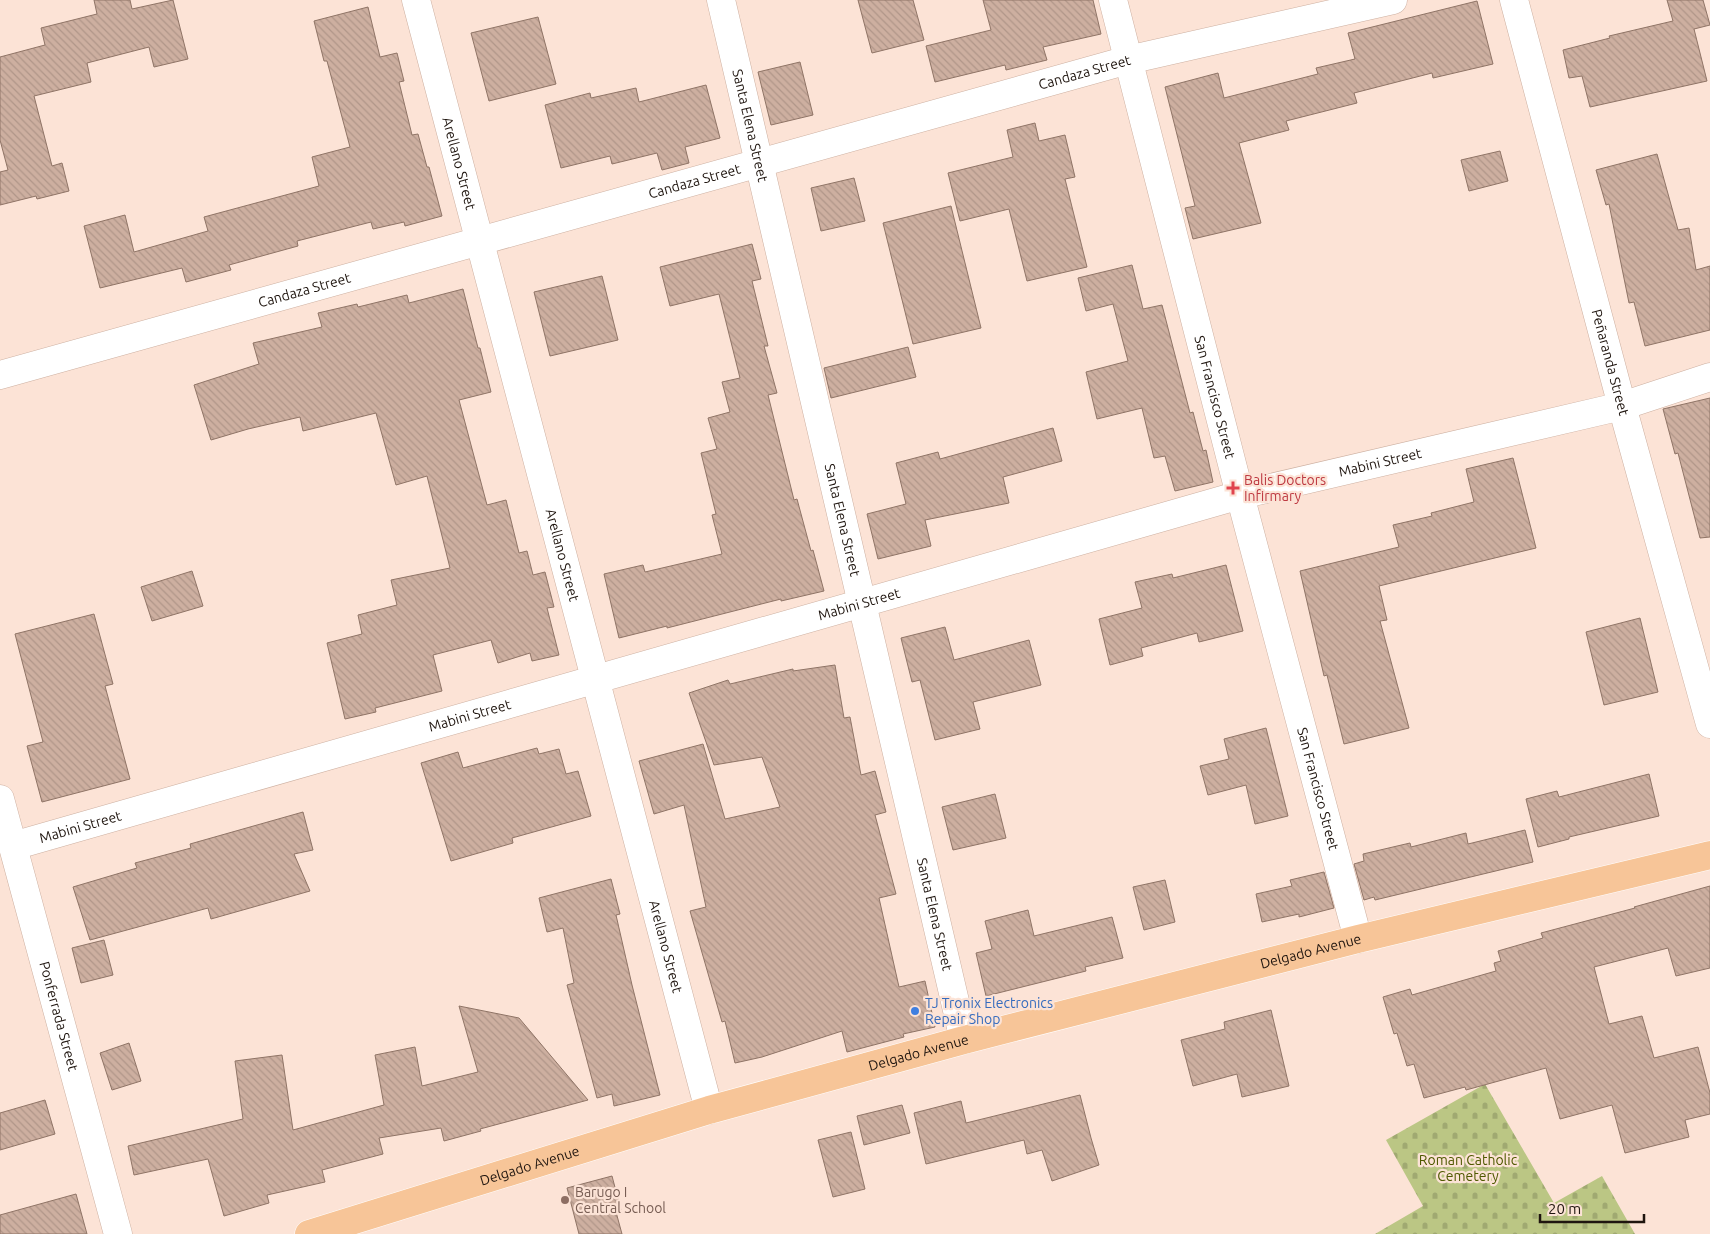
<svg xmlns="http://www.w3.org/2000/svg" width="1710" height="1234" viewBox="0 0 1710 1234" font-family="Ubuntu,sans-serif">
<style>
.cemetery{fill:url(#cemetery-stones)}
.building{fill:url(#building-back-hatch);stroke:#8f7466}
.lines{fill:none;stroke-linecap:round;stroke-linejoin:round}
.minor-casing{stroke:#cdb0a1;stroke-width:29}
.tertiary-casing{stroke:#cdb0a1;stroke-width:29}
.primary-casing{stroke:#fff;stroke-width:29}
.minor{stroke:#fff;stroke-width:28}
.tertiary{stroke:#fff;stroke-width:28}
.primary{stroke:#f7c598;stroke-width:28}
.health-dot{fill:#e0444e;stroke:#fce3d6;stroke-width:2}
.shop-dot{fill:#3f7fe0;stroke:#fce3d6;stroke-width:2}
.education-dot{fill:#8d6e63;stroke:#fce3d6;stroke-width:2}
.labels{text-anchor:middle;stroke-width:4.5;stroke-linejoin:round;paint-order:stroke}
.street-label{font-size:14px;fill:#1f150f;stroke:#fce3d6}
.health-label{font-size:14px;fill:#be3a42;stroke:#fce3d6;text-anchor:start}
.shop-label{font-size:14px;fill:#366cbe;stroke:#fce3d6;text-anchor:start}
.park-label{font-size:14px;fill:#4f5900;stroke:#fce3d6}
.education-label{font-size:14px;fill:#785e54;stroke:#fce3d6;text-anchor:start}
</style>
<defs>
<pattern id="cemetery-stones" width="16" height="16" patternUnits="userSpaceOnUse" patternTransform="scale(1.25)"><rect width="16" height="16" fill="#bbc684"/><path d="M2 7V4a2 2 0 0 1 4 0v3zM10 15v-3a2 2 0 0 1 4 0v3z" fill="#a0a971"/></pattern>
<pattern id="building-back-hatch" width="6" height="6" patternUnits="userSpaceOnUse" patternTransform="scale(1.25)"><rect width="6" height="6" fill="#cdafa0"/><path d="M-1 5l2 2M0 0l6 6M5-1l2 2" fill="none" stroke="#b09689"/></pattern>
</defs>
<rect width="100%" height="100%" fill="#fce3d6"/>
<!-- cemetery -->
<path class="cemetery" d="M1485,1084L1554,1203L1602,1176L1635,1234H1375L1423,1206L1386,1140Z"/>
<!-- building -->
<path class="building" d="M94,0H130L132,9L173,0L188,59L154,67L149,47L87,63L91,82L34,96L52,166L62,163L69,191L37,199L36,196L0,205V172L8,170L0,140V57L45,45L41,28L97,14Z
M858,0H913L924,40L872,53Z
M983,0H1093L1101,34L1043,47L1047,60L1006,70L1005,65L935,82L926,46L991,30Z
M1667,0H1703L1710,25L1694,29L1707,81L1590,107L1582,76L1569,78L1563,50L1610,38L1609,36L1673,21Z
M1477,1L1493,64L1433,78L1432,73L1354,93L1357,103L1286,121L1289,130L1239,143L1261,223L1193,239L1185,208L1195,206L1165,87L1218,73L1224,98L1318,74L1316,68L1355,59L1348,33Z
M368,7L380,57L397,53L404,81L399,82L412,135L418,134L427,167H429L442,216L405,226L404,222L373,229L371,222L297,241L298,246L229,265L231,270L186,282L182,268L100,288L84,226L125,215L134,252L208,231L204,217L319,186L312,157L350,147L327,61H324L314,21Z
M538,17L556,84L489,101L471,33Z
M800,62L813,115L771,125L758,72Z
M706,85L720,138L685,147L689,163L662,170L657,153L612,164L610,156L561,168L545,105L590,93L591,98L636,88L639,102Z
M1035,123L1039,141L1065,135L1075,177L1065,179L1087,267L1027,281L1009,209L960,221L948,173L1013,157L1007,130Z
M1500,151L1508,181L1469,191L1461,160Z
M1657,154L1678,230L1689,228L1696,270L1710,266V330L1645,346L1634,302L1629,303L1609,204L1606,205L1596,170Z
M854,178L865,221L821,231L811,188Z
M951,206L981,328L913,344L883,223Z
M752,244L761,279L752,281L768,346H764L777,393L768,395L794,500L797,499L811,551L813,550L824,591L781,601V599L667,628V626L619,638L604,574L643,565L645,572L722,554L712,515L716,514L701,453L717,449L708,418L730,412L722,382L740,378L719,294L670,306L660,267Z
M1132,265L1143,309L1162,305L1190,413L1193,412L1203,451L1206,450L1213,482L1175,491L1165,456L1154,458L1142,408L1097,419L1086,372L1128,361L1113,304L1086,311L1078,278Z
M602,276L618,340L550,356L534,292Z
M463,289L478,348H480L491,392L459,400L487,505L506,500L519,553L527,551L533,575L545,572L554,607L547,608L559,655L532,661L530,653L498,663L491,640L433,655L442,691L375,708L376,712L345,719L327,643L362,634L358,615L397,605L391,580L450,568L427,476L396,485L376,413L303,431L300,417L248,429L211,440L194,385L259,364L253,343L322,327L318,313L357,304L358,307L407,295L409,303Z
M908,347L916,377L831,398L824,368Z
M1710,398V537L1700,538L1678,453L1675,454L1663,409Z
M1053,428L1062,461L1003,477L1009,503L925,520L931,546L878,559L867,514L906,504L896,463L938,452L940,459Z
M1513,458L1536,548L1379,586L1387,620L1380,621L1409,728L1344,744L1327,675L1324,676L1300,571L1399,547L1393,525L1432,516L1431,513L1474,502L1466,469Z
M1226,565L1243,631L1199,642L1197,633L1141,648L1143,656L1110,665L1099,619L1142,608L1135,582L1172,574L1173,578Z
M192,571L203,606L152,621L141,587Z
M94,614L113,684L105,686L130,779L42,802L27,746L43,742L15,634Z
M1640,618L1658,692L1604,705L1586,632Z
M945,627L954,660L1029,640L1041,685L973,702L980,729L935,740L920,680L912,682L901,638Z
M835,665L844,718L850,717L861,775L875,771L886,812L875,815L896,894L879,898L899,987L925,981L935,1027L903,1034L904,1037L847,1052L842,1031L762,1057L735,1063L725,1021L722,1022L690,911L706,907L684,805L654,814L639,761L703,744L725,819L780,807L762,757L714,765L689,693L728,680L730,684L793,669V671Z
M1266,728L1288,816L1255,824L1246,785L1208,795L1200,766L1229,759L1224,739Z
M537,748L539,754L559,749L566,774L578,771L591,816L512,838L513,843L451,861L421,763L458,752L463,768Z
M1649,774L1659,816L1569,837V839L1538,847L1526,799L1557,791L1559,797Z
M995,794L1006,838L953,850L942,807Z
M303,812L313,850L294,854L310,891L211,919L208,908L90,940L73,887L137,868L135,863L191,848L190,844Z
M1525,830L1533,862L1375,900L1374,897L1364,900L1354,864L1364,861L1363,854L1410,843L1411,847L1466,833L1468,844Z
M1324,872L1334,908L1299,917V914L1262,922L1256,894L1292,886L1290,880Z
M611,879L620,914L616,915L632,985L660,1095L614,1106L612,1094L597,1098L567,985L574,983L563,928L547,932L539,898Z
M1165,880L1175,922L1144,930L1133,887Z
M1710,886V968L1676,976L1668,948L1594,967L1609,1024L1642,1016L1654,1058L1698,1047L1710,1093V1114L1685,1120L1689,1137L1625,1153L1612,1105L1560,1119L1546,1068L1466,1090L1465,1087L1424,1098L1414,1064L1407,1066L1397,1033L1394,1034L1383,997L1410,989L1412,995L1496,971L1494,963L1501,961L1498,951L1543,938L1541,933L1635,908L1634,907Z
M1028,910L1034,936L1112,917L1123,958L1085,967L1086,971L986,996L976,953L992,949L985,921Z
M104,940L113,975L81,983L72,948Z
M459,1006L519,1018L588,1100L480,1129L481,1131L444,1141L441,1128L379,1138L383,1154L322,1170L325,1182L267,1195L269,1203L224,1216L208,1159L134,1175L128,1146L243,1119L235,1061L282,1055L293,1130L384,1105L375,1055L415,1047L422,1086L478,1072Z
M1271,1010L1289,1086L1242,1097L1237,1074L1193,1086L1181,1040L1225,1029L1224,1022Z
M129,1043L141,1081L112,1090L100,1053Z
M1080,1095L1091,1138L1099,1165L1052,1181L1042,1150L1027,1154L1024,1140L926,1164L914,1113L961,1101L966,1123Z
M45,1100L55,1134L0,1150V1113Z
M902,1105L910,1133L864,1145L857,1116Z
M851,1132L865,1189L833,1197L818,1140Z
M612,1176L621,1210L616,1212L622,1234H579L567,1188Z
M76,1194L87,1234H0V1215Z"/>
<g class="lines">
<!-- minor casing -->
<g class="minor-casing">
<g id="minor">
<path id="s1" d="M416,0L709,1110"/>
<path id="s2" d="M721,0L964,1040"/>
<path id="s3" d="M1113,0L1240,495L1358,939"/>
<path id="s4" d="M0,375L1128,60L1393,0"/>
<path id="s5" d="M13,846L1240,495L1622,406L1710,377"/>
</g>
</g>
<!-- tertiary casing -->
<g class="tertiary-casing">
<g id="tertiary">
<path id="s6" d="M1514,0L1622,406L1710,724"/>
<path id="s7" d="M0,799L118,1234"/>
</g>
</g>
<!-- primary casing -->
<g class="primary-casing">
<g id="primary">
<path id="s8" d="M309,1234L709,1110L964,1040L1358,939L1710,855"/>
</g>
</g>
<!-- minor -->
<use href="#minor" class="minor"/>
<!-- tertiary -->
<use href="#tertiary" class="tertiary"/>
<!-- primary -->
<use href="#primary" class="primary"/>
</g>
<!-- markers -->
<path class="health-dot" d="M1230.5 480.5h5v5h5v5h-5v5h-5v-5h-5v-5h5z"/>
<circle class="shop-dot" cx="915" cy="1011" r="5"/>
<circle class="education-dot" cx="565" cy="1200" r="5"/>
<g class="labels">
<!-- street labels -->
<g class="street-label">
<text dy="5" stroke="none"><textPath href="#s4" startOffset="1126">Candaza Street</textPath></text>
<text dy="5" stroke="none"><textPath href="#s2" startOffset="129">Santa Elena Street</textPath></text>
<text dy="5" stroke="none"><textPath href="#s1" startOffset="169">Arellano Street</textPath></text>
<text dy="5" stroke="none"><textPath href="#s4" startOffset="721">Candaza Street</textPath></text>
<text dy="5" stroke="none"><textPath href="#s4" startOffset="316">Candaza Street</textPath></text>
<text dy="5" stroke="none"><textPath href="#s6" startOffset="375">Peñaranda Street</textPath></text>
<text dy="5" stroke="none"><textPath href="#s3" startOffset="410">San Francisco Street</textPath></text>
<text dy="5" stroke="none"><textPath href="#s5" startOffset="1420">Mabini Street</textPath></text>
<text dy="5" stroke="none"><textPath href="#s2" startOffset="534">Santa Elena Street</textPath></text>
<text dy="5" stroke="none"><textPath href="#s1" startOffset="574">Arellano Street</textPath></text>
<text dy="5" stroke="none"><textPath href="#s5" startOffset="880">Mabini Street</textPath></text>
<text dy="5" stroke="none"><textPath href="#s5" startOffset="475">Mabini Street</textPath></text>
<text dy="5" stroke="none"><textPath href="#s3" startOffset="815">San Francisco Street</textPath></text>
<text dy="5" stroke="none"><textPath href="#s5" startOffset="70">Mabini Street</textPath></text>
<text dy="5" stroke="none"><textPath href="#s2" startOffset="939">Santa Elena Street</textPath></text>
<text dy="5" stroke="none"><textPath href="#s1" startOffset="979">Arellano Street</textPath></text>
<text dy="5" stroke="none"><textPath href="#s8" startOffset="1041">Delgado Avenue</textPath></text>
<text dy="5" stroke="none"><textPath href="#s7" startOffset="225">Ponferrada Street</textPath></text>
<text dy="5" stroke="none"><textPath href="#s8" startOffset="636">Delgado Avenue</textPath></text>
<text dy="5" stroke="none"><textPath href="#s8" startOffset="231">Delgado Avenue</textPath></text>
</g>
<!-- health labels -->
<g class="health-label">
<text x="1244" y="485">Balis Doctors<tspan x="1244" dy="16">Infirmary</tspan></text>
</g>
<!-- shop labels -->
<g class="shop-label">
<text x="925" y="1008">TJ Tronix Electronics<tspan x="925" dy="16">Repair Shop</tspan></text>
</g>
<!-- park labels -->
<g class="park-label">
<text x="1468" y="1165">Roman Catholic<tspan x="1468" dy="16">Cemetery</tspan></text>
</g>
<!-- education labels -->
<g class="education-label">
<text x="575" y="1197">Barugo I<tspan x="575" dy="16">Central School</tspan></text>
</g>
</g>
<!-- scale -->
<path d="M1540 1214v8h104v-8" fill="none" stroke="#1f150f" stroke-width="2.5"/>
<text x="1548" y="1214" font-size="15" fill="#1f150f" stroke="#fce3d6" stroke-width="4" paint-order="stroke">20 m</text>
</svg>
